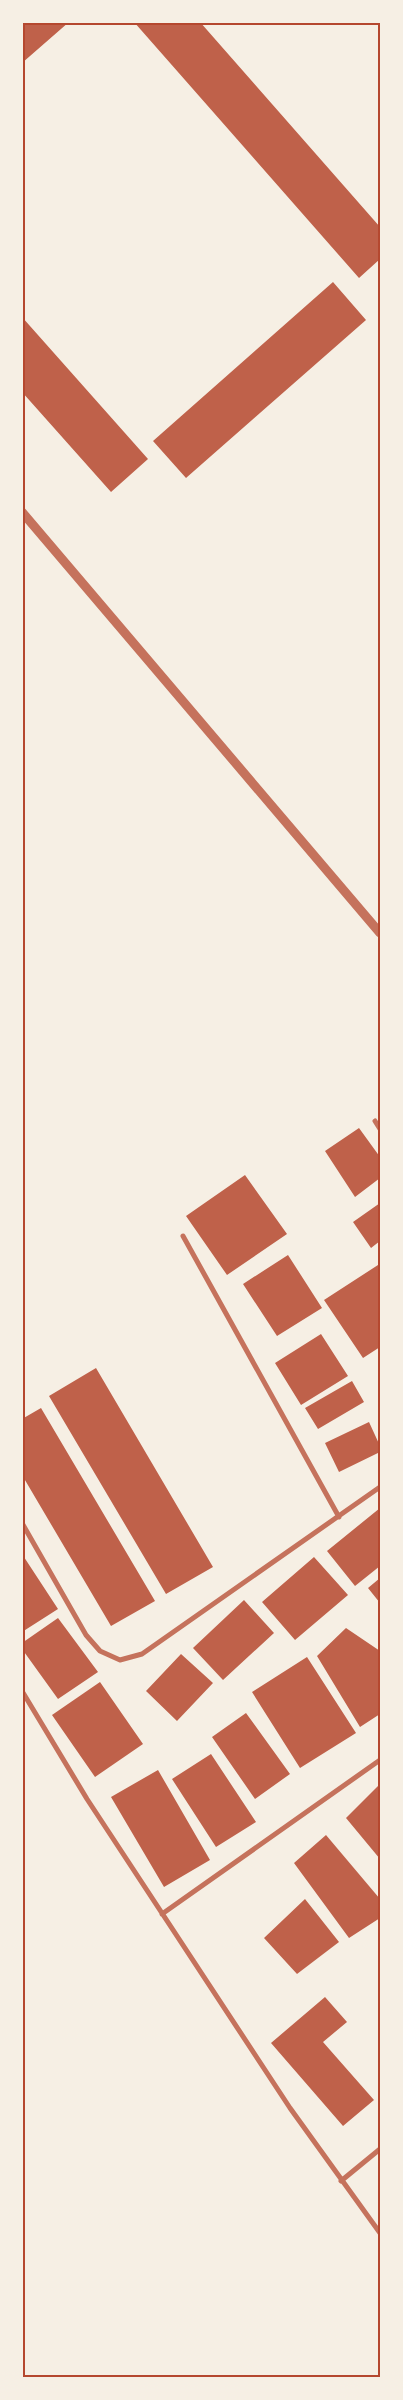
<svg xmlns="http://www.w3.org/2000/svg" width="403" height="2400" viewBox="0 0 403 2400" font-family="'Zilla Slab',serif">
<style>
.building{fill:#bf614a}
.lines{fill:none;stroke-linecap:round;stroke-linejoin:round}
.minor{stroke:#c5725c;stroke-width:5}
.tertiary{stroke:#c5725c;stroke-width:9}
.neatline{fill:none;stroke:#b5482f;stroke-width:2}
</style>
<rect width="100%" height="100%" fill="#f6efe4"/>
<!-- building -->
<path class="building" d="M22,22H69L22,63Z
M134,22H200L380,227V259L359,278Z
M333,282L366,320L186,478L153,441Z
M22,317L148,459L111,492L22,392Z
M359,1128L380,1157V1178L355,1197L325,1151Z
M245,1175L287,1234L227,1275L186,1216Z
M380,1203V1241L371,1248L353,1222Z
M288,1255L322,1308L277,1336L243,1284Z
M378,1265L380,1270V1347L363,1358L324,1300Z
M321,1334L348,1376L301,1405L275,1363Z
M96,1368L213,1567L166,1594L49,1396Z
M352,1381L364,1402L318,1429L305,1408Z
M41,1408L155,1601L111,1626L22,1475V1419Z
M369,1422L380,1446V1452L339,1472L325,1443Z
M380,1508V1566L355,1586L327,1551Z
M22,1554L58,1609L22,1632Z
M314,1557L348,1595L295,1640L262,1602Z
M380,1578V1603L368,1588Z
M244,1600L274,1633L223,1680L193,1648Z
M58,1618L98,1672L58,1699L22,1649V1643Z
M346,1628L380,1651V1714L360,1727L317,1656Z
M181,1654L213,1683L177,1721L146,1691Z
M307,1657L356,1733L300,1768L252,1692Z
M100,1682L143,1744L95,1777L52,1715Z
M246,1713L290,1774L255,1799L212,1737Z
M211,1754L256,1822L216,1847L172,1779Z
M158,1770L210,1860L164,1887L111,1797Z
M380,1784V1859L346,1818Z
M326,1835L380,1899V1918L349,1938L294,1863Z
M305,1899L339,1942L297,1974L264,1938Z
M325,1997L347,2022L323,2042L374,2100L343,2126L271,2043Z"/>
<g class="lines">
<!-- minor -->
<path class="minor" d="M375,1121L380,1129
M183,1236L339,1517
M22,1523L86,1635L100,1651L120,1660L142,1654L380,1487
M22,1691L87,1799L290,2108L380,2233
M162,1914L380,1760
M341,2181L380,2149"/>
<!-- tertiary -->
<path class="tertiary" d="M22,512L380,933"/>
</g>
<!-- border -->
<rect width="403" height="2400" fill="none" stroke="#f6efe4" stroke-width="48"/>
<rect x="24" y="24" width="355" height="2352" class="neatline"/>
</svg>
